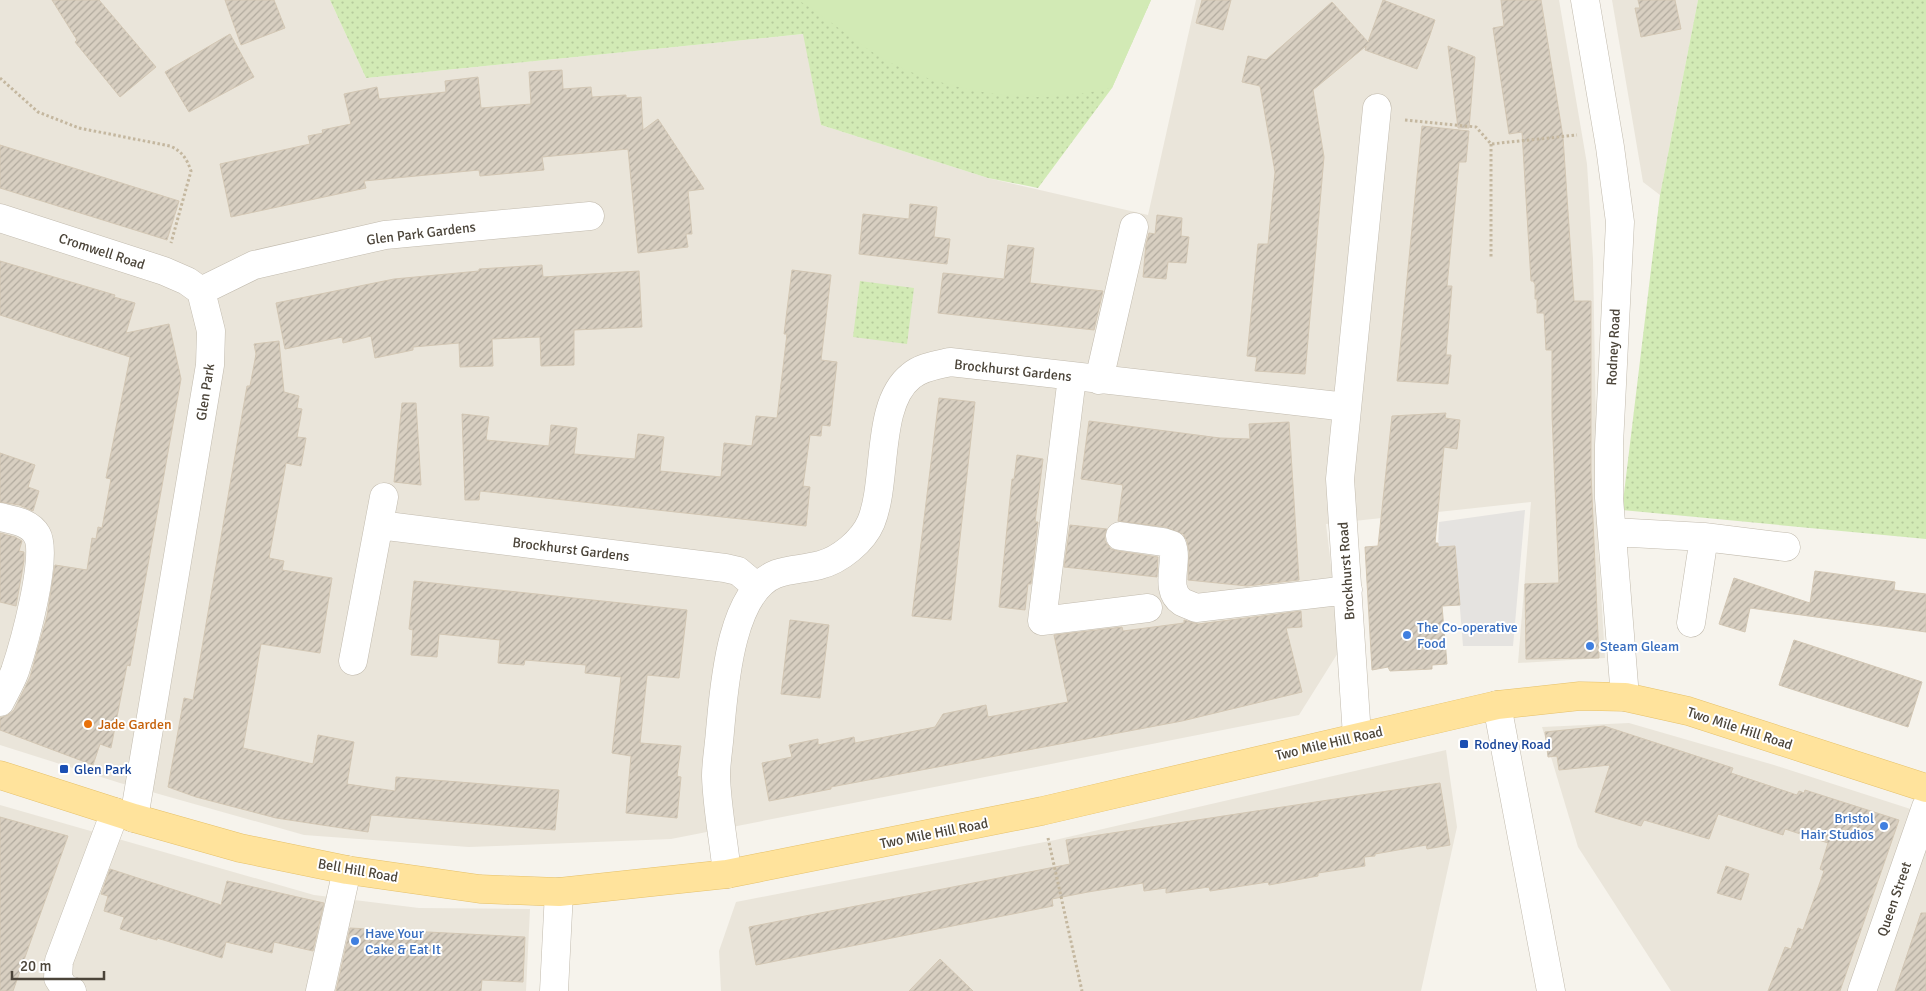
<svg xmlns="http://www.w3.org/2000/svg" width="1926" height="991" viewBox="0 0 1926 991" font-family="Signika,sans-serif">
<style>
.residential{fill:#eae5da}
.grass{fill:url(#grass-dots)}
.garden{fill:#d2eab5}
.parking{fill:#e5e3e0}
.building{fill:url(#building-hatch);stroke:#d3c7b4}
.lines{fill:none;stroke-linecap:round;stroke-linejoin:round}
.minor-casing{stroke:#c2bbae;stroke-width:29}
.major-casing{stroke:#e6c16a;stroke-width:29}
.path{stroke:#c4b79f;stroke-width:3;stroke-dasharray:2.5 2.5;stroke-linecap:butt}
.minor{stroke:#fff;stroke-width:28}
.major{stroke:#ffe39c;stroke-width:28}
.shop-dot{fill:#3f7fe0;stroke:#fff;stroke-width:2}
.food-dot{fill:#e8710a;stroke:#fff;stroke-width:2}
.transit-dot{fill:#1a4fb4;stroke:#fff;stroke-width:2}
.labels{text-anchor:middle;stroke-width:4;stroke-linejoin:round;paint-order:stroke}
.street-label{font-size:14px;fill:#4b4439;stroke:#fff}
.shop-label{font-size:14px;fill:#366cbe;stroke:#fff;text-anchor:start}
.food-label{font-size:14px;fill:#c56008;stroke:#fff;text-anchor:start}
.transit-label{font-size:14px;fill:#164399;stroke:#fff;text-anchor:start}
</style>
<defs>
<pattern id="grass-dots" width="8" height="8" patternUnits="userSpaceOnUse" patternTransform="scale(1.25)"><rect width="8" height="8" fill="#d2eab5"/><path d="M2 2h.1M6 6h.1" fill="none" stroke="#b6ca9c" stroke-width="1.8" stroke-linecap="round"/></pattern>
<pattern id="building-hatch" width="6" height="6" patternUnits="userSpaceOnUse" patternTransform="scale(1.25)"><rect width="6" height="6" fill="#d8cfc1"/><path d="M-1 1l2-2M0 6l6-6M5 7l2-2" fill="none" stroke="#b1aa9e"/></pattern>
</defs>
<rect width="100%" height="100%" fill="#f6f3ec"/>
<!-- residential -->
<path class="residential" d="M0,0H330L366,78L804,34L821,125L988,178L1148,215L1196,0H1559L1587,164L1593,259L1598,544L1605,658L1518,663L1531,502L1326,524L1341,648L1299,715L671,839L469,847L304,835L120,783L0,745Z
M1612,0H1698L1660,195L1643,182Z
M1629,723L1774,765L1926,814V991H1671L1578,847L1542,727Z
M1446,750L1457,827L1421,991H721L719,951L736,902L1055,840Z
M0,805L314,895L419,908L530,909L526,991H0Z"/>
<!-- grass -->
<path class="grass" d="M330,0H1151L1112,88L1038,188L988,178L821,125L803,34L366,78Z
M1698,0H1926V539L1622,510L1660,195Z
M860,281L914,288L907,344L853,337Z"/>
<!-- garden -->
<path class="garden" d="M798,0H1151L1112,88C1088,93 1064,97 1040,97C994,98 933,84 893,64C859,47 830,19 798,0Z"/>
<!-- parking -->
<path class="parking" d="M1525,510L1513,646H1463L1455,546L1438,547L1439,522Z"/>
<!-- building -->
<path class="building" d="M52,0H99L156,67L120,97L75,42L77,40Z
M225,0H274L285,28L241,45Z
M1202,0H1231L1223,30L1196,23Z
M1383,0L1435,20L1429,38L1417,69L1365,50L1366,46L1313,90L1324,157L1305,374L1255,371L1257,357L1247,356L1258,244H1268L1275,172L1260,86L1242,82L1248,56L1266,60L1332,2L1368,42Z
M1501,0H1541L1563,137L1574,301H1591V473L1599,658L1526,659L1525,584L1559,583L1552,415V350H1546L1544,313H1537V299H1535V284L1533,281H1531L1522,132L1509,134L1493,28L1504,26Z
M1638,0H1675L1681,29L1641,37L1635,8H1640Z
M230,34L254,77L189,112L165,72Z
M1448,46L1475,57L1469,128H1458Z
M562,70L563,89L591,87L592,97L626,95V98L641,97L643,130L658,119L704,189L688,191L692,234H686L688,247L638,253L628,149L542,157L544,170L480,176L479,170L364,181L366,188L231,217L220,164L310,144L308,136L323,133L322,130L351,124L344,94L377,87L379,99L446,92L445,81L478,77L481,108L531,104L529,72Z
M1422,126L1469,131L1466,162H1459L1447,286H1452L1446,355H1451L1448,384L1397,381Z
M0,145L179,201L167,240L0,188Z
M910,204L937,207L934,237L950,239L947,264L859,254L863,214L909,219Z
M1157,215L1182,218L1181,236L1189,237L1186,263L1168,262L1166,279L1143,277L1146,244L1149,233L1155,234Z
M1008,245L1034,248L1030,283L1103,291L1094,330L938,313L943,273L1004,279Z
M0,261L115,295L114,297L135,303L126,333L169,324L181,379L130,666L127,665L111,748L100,744L93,765L0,730V718L8,715L14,710L30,677L47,616L55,565L87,570L92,538L96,539L98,527L102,528L111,479L106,478L130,357L0,315Z
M542,265L543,277L639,271L642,327L574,330V365L541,366L540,337L492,339L493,366L460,367L459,343L413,347V350L375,358L371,336L343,343L342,337L285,349L276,303L394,279L479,271V269Z
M792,270L831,275L821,360L837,362L830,426L822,425L821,436L810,435L803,486L810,487L806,526L480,491L479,500H465L462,414L489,417L486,440L549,446L551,425L577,428L574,454L635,459L638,434L664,437L660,471L721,477L724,443L752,446L756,416L777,418L787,334H784Z
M279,341L284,392L299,396L297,408L302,409L297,437L306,438L301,466L286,463L269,558L284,561L282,570L332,578L320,653L261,644L243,748L313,764L318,735L354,742L347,784L395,791L396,777L559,790L555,830L371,815L368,832L276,818L196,797L168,787L184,698L193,700L247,386H250L256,354L254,344Z
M939,398L975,402L951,620L912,616Z
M402,403H416L421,485L394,482Z
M1446,413L1445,418L1460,420L1457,449L1444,447L1435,543H1438V547L1455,546L1460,605L1442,606L1447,664L1432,665V669L1390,671L1388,667L1372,670L1365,547L1378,546L1392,416Z
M1089,421L1220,438L1250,439L1249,424L1289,422L1299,580L1247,586L1188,580L1189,551L1187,541L1183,534L1165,527L1118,521L1123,485L1081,479Z
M0,453L35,465L28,487L39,491L33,511L19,505L0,502Z
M1017,455L1043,459L1035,522H1038L1031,584H1028L1025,610L999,607L1012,479H1014Z
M1070,525L1107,529L1105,534V541L1111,549L1118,551L1158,557L1157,577L1064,567Z
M0,533L15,537L22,541L19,551L24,552V561L16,606L0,602Z
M1815,571L1895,582L1894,590L1926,594V632L1750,608L1745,632L1719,624L1734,578L1810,603Z
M414,581L687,610L679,678L647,675L640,743L681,746L677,776L681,777L677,818L626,813L631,756L612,753L621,677L585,673L586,665L525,660L524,665L498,663L500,640L439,634L437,657L411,655L413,630L409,629Z
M1301,611L1302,627L1286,628L1302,692L1182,721L831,787V789L769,801L762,763L792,757L789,745L818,739V745L854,737L855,743L935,727L943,714L986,705L988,717L1068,702L1054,635L1122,627L1123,631L1184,623V620L1198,624Z
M790,620L829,625L820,698L781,694Z
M1794,640L1922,682L1908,727L1779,685Z
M1604,726L1733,768L1731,773L1797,795L1799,791L1804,793L1805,790L1899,820L1840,991H1768L1785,947L1791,949L1798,928L1803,930L1824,871L1820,869L1828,843L1785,829L1783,835L1718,814L1709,839L1644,820L1641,826L1595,812L1610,765L1559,770L1557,756L1548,757L1545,732Z
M1440,783L1450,845L1427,849L1426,845L1375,854V856L1364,857L1365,866L1318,873V876L1269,885L1268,882L1210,891L1209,887L1166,893V888L1144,891L1143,883L1088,892L1052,899L1053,906L756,965L749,927L1070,864L1066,840Z
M0,817L68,836L13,991H0Z
M1726,866L1749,874L1741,900L1717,893Z
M110,869L221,905L227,881L324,903L313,951L274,942L272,953L226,942L222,958L157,938V940L120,929L124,917L104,911L108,896L101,894Z
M1921,913H1926V991H1895Z
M350,928L525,937L523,982L482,980L481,991H336Z
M940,959L973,991H909Z"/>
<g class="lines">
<!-- minor casing -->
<g class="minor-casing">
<path id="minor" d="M1585,0L1610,147L1620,222L1609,445V498L1625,697
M0,218L164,271L187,281L201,291
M201,291L254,265L385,235L590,216
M1072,377L1042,621L1148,608
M1099,380L1134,227
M0,517C13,520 30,522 37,535C49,556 23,647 15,671C11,682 5,692 0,702
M379,525L725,568L738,571L757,587
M1613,532L1704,537L1786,547
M1120,536L1163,542L1172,545C1179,562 1163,589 1182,602C1186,604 1192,606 1196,608L1348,590
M1691,623L1704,537
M353,661L384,497
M1497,705L1551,991
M1357,736L1340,479L1377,108
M134,818L210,365L211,331L201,291
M727,874C724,842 717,809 716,776C716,762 719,746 720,731C724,689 730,592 776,574C790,569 806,569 820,565C840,560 863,541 871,522C888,481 875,404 911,376C921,367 937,365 950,362L1347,407
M72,991L65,989L58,978L59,961L115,812
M320,991L347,870
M554,991L559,892
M1862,991L1926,807"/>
</g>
<!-- major casing -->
<g class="major-casing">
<path id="major" d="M0,775L134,818L240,848L347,870L480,889L559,892L727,874L1042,811L1497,705L1580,696L1625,697L1688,711L1926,788"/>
</g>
<!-- path -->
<path class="path" d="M0,78L38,112L79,128L170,146C182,151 187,159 191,171L171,243
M1405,120L1476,127L1491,144L1577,135
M1491,144V258
M1048,838L1082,991"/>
<!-- minor -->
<use href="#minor" class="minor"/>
<!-- major -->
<use href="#major" class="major"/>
</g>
<!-- markers -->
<g class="shop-dot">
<circle cx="1407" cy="635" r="5"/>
<circle cx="1590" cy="646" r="5"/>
<circle cx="1884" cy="826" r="5"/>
<circle cx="355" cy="941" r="5"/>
</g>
<circle class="food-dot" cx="88" cy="724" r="5"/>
<g class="transit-dot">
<rect x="1459" y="739" width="10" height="10" rx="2.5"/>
<rect x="59" y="764" width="10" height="10" rx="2.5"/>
</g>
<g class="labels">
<!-- street labels -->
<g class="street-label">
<text transform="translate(421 233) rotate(-7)" y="5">Glen Park Gardens</text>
<text transform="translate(102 251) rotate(18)" y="5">Cromwell Road</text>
<text transform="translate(1613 347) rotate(-87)" y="5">Rodney Road</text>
<text transform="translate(1013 370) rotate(6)" y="5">Brockhurst Gardens</text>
<text transform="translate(205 392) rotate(-81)" y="5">Glen Park</text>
<text transform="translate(571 549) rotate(7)" y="5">Brockhurst Gardens</text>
<text transform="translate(1346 571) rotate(-94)" y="5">Brockhurst Road</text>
<text transform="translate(1740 728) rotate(18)" y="5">Two Mile Hill Road</text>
<text transform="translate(1329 743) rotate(-13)" y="5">Two Mile Hill Road</text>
<text transform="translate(934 833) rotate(-11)" y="5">Two Mile Hill Road</text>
<text transform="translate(358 870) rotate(10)" y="5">Bell Hill Road</text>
<text transform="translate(1894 899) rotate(-71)" y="5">Queen Street</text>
</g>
<!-- shop labels -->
<g class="shop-label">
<text x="1417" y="632">The Co-operative<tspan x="1417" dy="16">Food</tspan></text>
<text x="1600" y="651">Steam Gleam</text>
<text x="1874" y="823" text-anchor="end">Bristol<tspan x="1874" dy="16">Hair Studios</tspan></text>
<text x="365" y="938">Have Your<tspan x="365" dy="16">Cake &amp; Eat It</tspan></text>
</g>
<!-- food labels -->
<g class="food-label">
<text x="98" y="729">Jade Garden</text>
</g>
<!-- transit labels -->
<g class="transit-label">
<text x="1474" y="749">Rodney Road</text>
<text x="74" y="774">Glen Park</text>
</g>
</g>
<!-- scale -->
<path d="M12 971v8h92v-8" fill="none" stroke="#4b4439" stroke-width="2.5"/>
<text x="20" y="971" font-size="15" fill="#4b4439" stroke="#ffffff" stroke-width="4" paint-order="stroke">20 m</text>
</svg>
